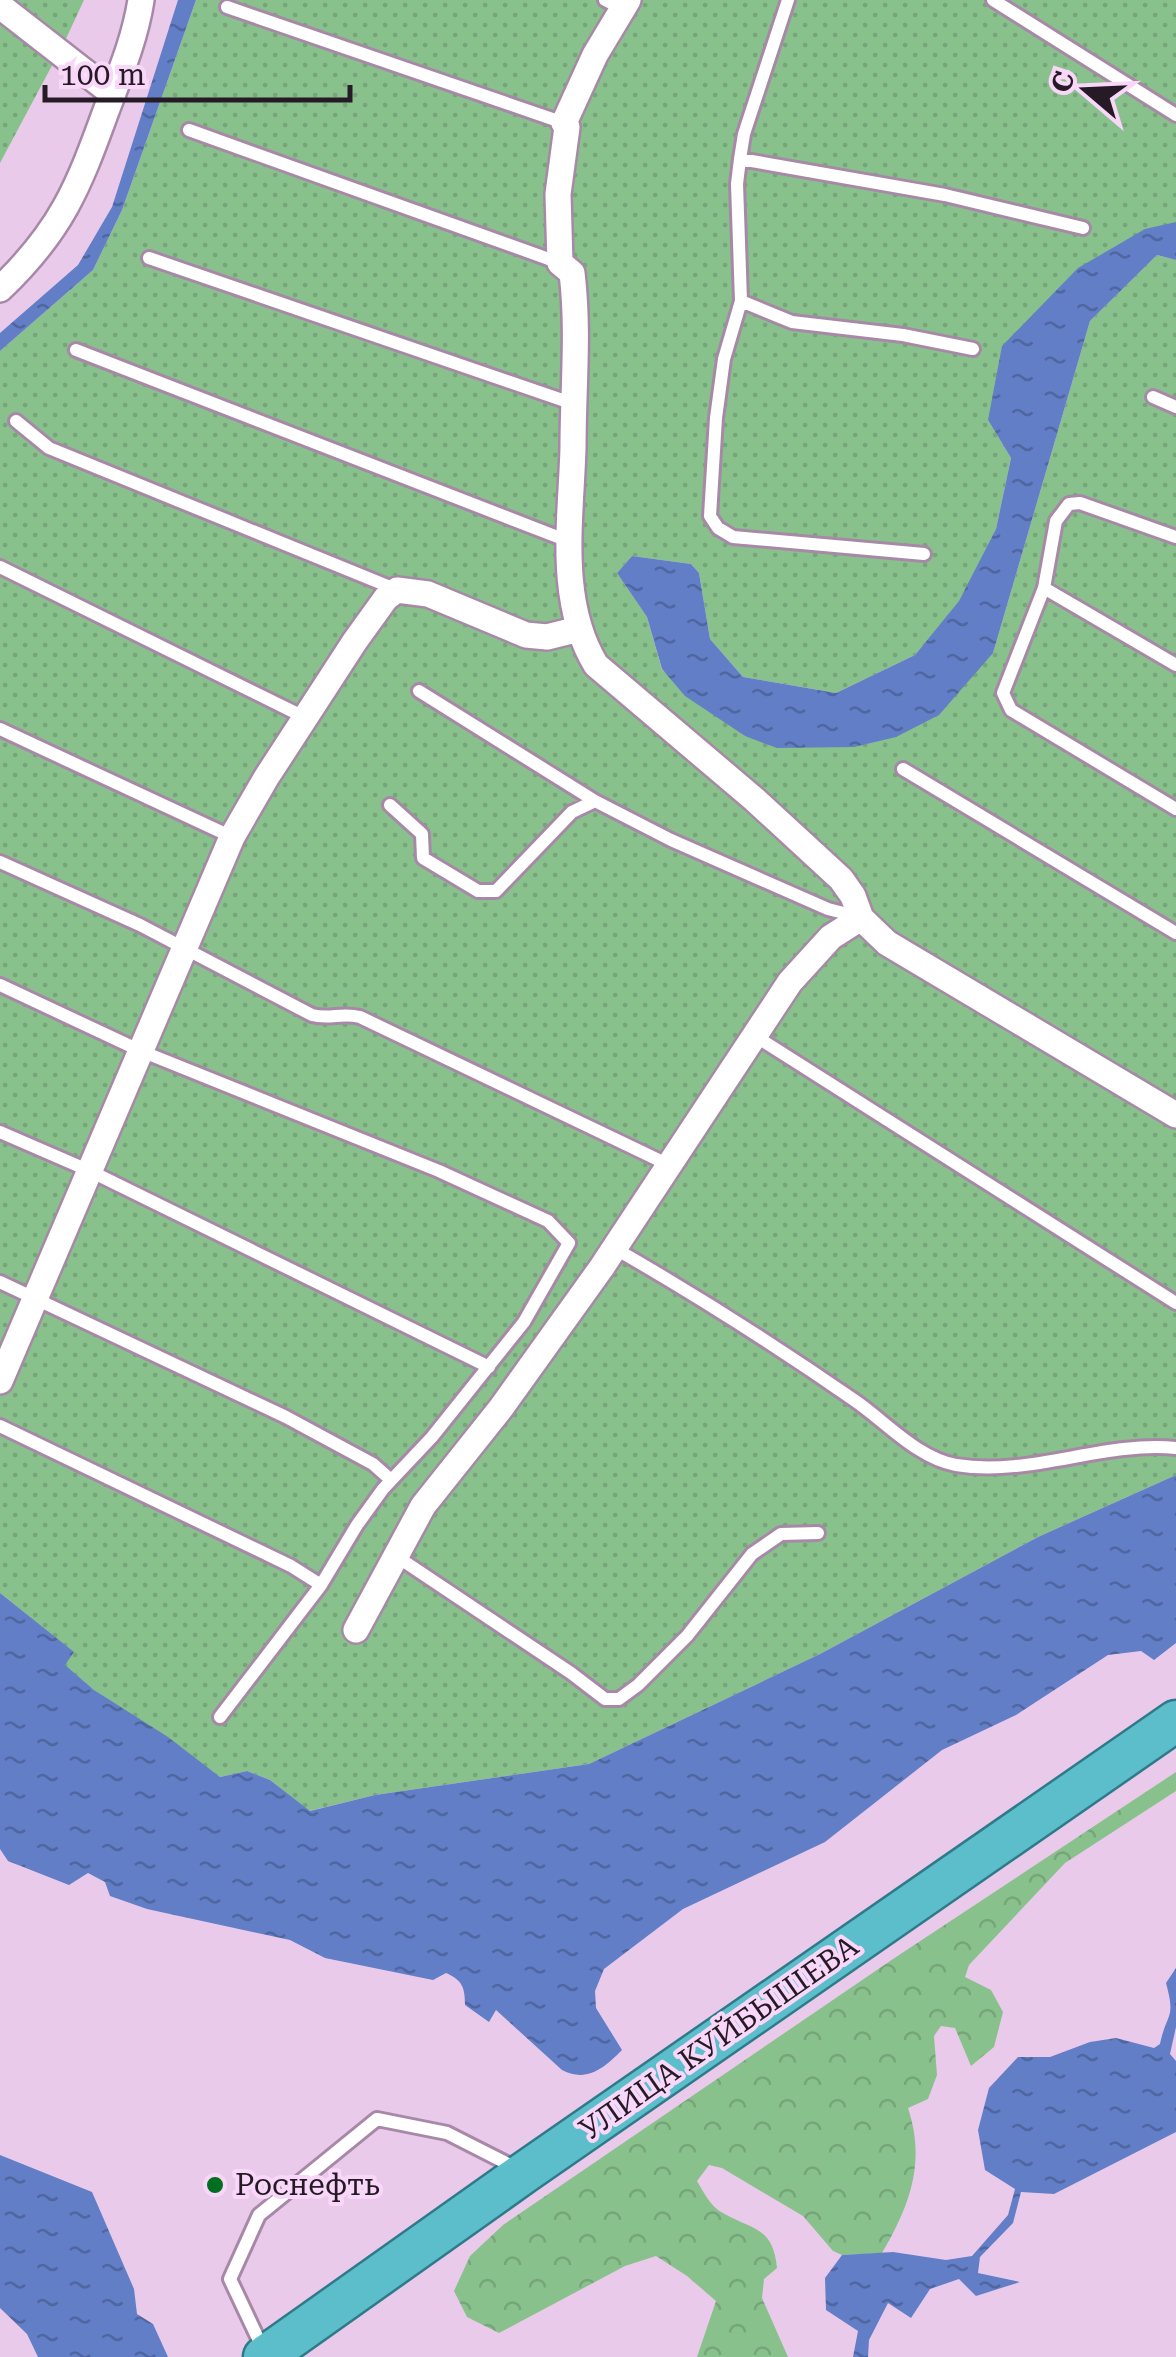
<svg xmlns="http://www.w3.org/2000/svg" width="1176" height="2357" viewBox="0 0 1176 2357" font-family="'Roboto Serif',serif">
<style>
.forest{fill:url(#forest-crowns)}
.garden{fill:url(#garden-dots)}
.water{fill:url(#water-ripples)}
.lines{fill:none;stroke-linecap:round;stroke-linejoin:round}
.service-casing{stroke:#a789a7;stroke-width:18}
.minor-casing{stroke:#a789a7;stroke-width:30}
.trunk-casing{stroke:#2f7a88;stroke-width:45}
.service{stroke:#fff;stroke-width:12}
.minor{stroke:#fff;stroke-width:25}
.trunk{stroke:#5cbeca;stroke-width:40}
.poi-dot{fill:#026f20;stroke:#f8d7f8;stroke-width:4}
.labels{text-anchor:middle;stroke-width:8;stroke-linejoin:round;paint-order:stroke}
.street-label{font-size:30px;fill:#261a26;stroke:#f8d7f8}
.poi-label{font-size:30px;fill:#261a26;stroke:#f8d7f8;text-anchor:start}
</style>
<defs>
<pattern id="forest-crowns" width="20" height="18" patternUnits="userSpaceOnUse" patternTransform="scale(2.5)"><rect width="20" height="18" fill="#89c18c"/><path d="M2 6a3 3 0 1 1 6 0M12 15a3 3 0 1 1 6 0" fill="none" stroke="#76a579"/></pattern>
<pattern id="garden-dots" width="8" height="8" patternUnits="userSpaceOnUse" patternTransform="scale(2.5)"><rect width="8" height="8" fill="#89c18c"/><path d="M2 2h.1M6 6h.1" fill="none" stroke="#76a579" stroke-width="1.8" stroke-linecap="round"/></pattern>
<pattern id="water-ripples" width="26" height="14" patternUnits="userSpaceOnUse" patternTransform="scale(2.5)"><rect width="26" height="14" fill="#617ec6"/><path d="M2 4q2-2 4 0t4 0M15 11q2-2 4 0t4 0" fill="none" stroke="#5066a1"/></pattern>
</defs>
<rect width="100%" height="100%" fill="#eacaea"/>
<!-- forest -->
<path class="forest" d="M1176,1772V1791L1065,1863L969,1965L965,1977L991,1990L1003,2012L994,2047L971,2066L955,2028L941,2026L934,2036L937,2075L928,2099L908,2108C926,2162 910,2205 882,2253L842,2255L833,2251L803,2216L722,2168L709,2165L697,2181C704,2193 711,2207 723,2213C752,2230 773,2226 777,2268L764,2279L762,2298L788,2357H697L716,2301L687,2276L656,2256L625,2266L499,2333L467,2317L454,2291L470,2256L503,2225L893,1959Z"/>
<!-- garden -->
<path class="garden" d="M0,0H84L64,43L0,163Z
M196,0H1176V222L988,420L1011,458L996,529L960,601L915,655L836,693L743,677L710,639L699,573L691,564L632,556L617,573L647,617L662,670L745,736L993,653L1090,321L1157,255L1176,260V1475L1038,1537L820,1654L589,1764L375,1795L309,1811L270,1780L247,1771L220,1777L94,1690L64,1665L73,1652L0,1593V351L93,270L122,210Z"/>
<!-- water -->
<path class="water" d="M178,0H196L122,210L93,270L0,351V333L78,265L112,207Z
M1176,222V260L1157,255L1090,321L993,653L939,715L896,737L854,747L777,748L745,736L685,696L662,669L647,617L617,573L632,556L691,564L699,573L710,639L743,677L836,693L915,655L959,601L996,529L1011,458L988,420L1002,346L1078,268L1145,229Z
M1176,1475V1643L1154,1660L1141,1651L1108,1655L1016,1715L942,1750L825,1842L683,1909L604,1969L595,1991L596,2008L622,2050C604,2068 587,2083 562,2070L496,2010L489,2022L465,2005C465,1987 462,1980 446,1973L433,1980L325,1958L290,1940L147,1909L110,1896L105,1882L88,1873L69,1885L8,1861L0,1849V1593L74,1652L65,1665L94,1690L168,1737L220,1777L247,1771L270,1780L310,1811L375,1795L589,1764L820,1654L1038,1537Z
M1176,1968V2027L1170,2054L1176,2061V2132L1054,2194L1021,2192L1013,2223L980,2257L978,2273L1020,2282L976,2296L959,2279L930,2289L911,2318L888,2303L869,2340L868,2357H853L858,2331L826,2310L825,2278L842,2255L893,2252L946,2260L972,2256L1008,2215L1015,2189L985,2170L978,2130L989,2088L1018,2057H1050L1090,2042L1116,2038L1154,2048L1160,2044C1167,2011 1176,2020 1166,1983Z
M0,2155L92,2192L134,2289L137,2314L153,2324L168,2357H38L27,2334L0,2308Z"/>
<g class="lines">
<!-- service casing -->
<g class="service-casing">
<path id="service" d="M605,0L623,9
M788,0L744,134L740,159L737,184L741,301L724,359L716,418L710,516L718,528L733,537L924,554
M993,0L1176,115
M227,7L564,123
M189,130L560,263
M740,159L945,195L1083,228
M149,258L571,403
M741,301L792,322L903,335L973,349
M76,350L568,541
M1153,397L1176,407
M16,421L49,448L395,589
M1176,537L1080,503L1069,504L1056,521L1044,588L1003,693L1011,710L1176,809
M0,567L304,717
M1044,588L1176,665
M419,691L595,801L671,840L828,909L859,917
M0,729L232,837
M903,769L1176,933
M390,805L422,834L423,858L478,891H496L572,812L595,801
M0,862L140,925L312,1015C330,1020 341,1012 360,1017L669,1165
M0,985L141,1051L439,1171L548,1221L569,1243L524,1322L432,1437L383,1489L357,1525L321,1585L220,1717
M755,1036L1176,1303
M0,1132L90,1171L489,1367
M614,1248C696,1295 776,1346 854,1400C885,1421 917,1458 956,1465C1030,1477 1102,1441 1176,1448
M0,1282L286,1417L373,1464L391,1480
M0,1426L291,1566L321,1585
M396,1556L571,1673L605,1699H619L638,1685L687,1636L752,1554L781,1534L818,1533
M263,2349L230,2279L259,2215L377,2119L447,2133L518,2169"/>
</g>
<!-- minor casing -->
<g class="minor-casing">
<path id="minor" d="M628,0L595,55L564,123L567,127L558,194L560,263L572,273C579,331 573,389 573,448C571,519 557,601 596,665L754,799L841,879L853,896L861,918L887,943L1176,1115
M0,6L113,94
M0,289C61,231 78,188 106,111C120,74 135,39 141,0
M0,1381L232,837L266,778L355,641L386,598L397,590L428,594L526,635L547,637L579,629
M356,1630L423,1506L501,1408L602,1267L790,982L831,937L861,918"/>
</g>
<!-- trunk casing -->
<g class="trunk-casing">
<path id="trunk" d="M264,2357L525,2172L1176,1721"/>
</g>
<!-- service -->
<use href="#service" class="service"/>
<!-- minor -->
<use href="#minor" class="minor"/>
<!-- trunk -->
<use href="#trunk" class="trunk"/>
</g>
<!-- markers -->
<circle class="poi-dot" cx="215" cy="2185" r="10"/>
<g class="labels">
<!-- street labels -->
<g class="street-label">
<text transform="translate(719 2038) rotate(-35)" y="10">УЛИЦА КУЙБЫШЕВА</text>
</g>
<!-- poi labels -->
<g class="poi-label">
<text x="235" y="2195">Роснефть</text>
</g>
</g>
<!-- north arrow -->
<g transform="translate(1086 90) rotate(289)" stroke="#f8d7f8" stroke-width="8" paint-order="stroke">
<path d="M0-8L18 38L0 25L-18 38Z" fill="#261a26"/>
<text y="-15" font-size="28" font-weight="bold" text-anchor="middle" fill="#261a26">С</text>
</g>
<!-- scale -->
<path d="M45 85v15h305v-15" fill="none" stroke="#261a26" stroke-width="5"/>
<text x="60" y="85" font-size="30" fill="#261a26" stroke="#f8d7f8" stroke-width="8" paint-order="stroke">100 m</text>
</svg>
